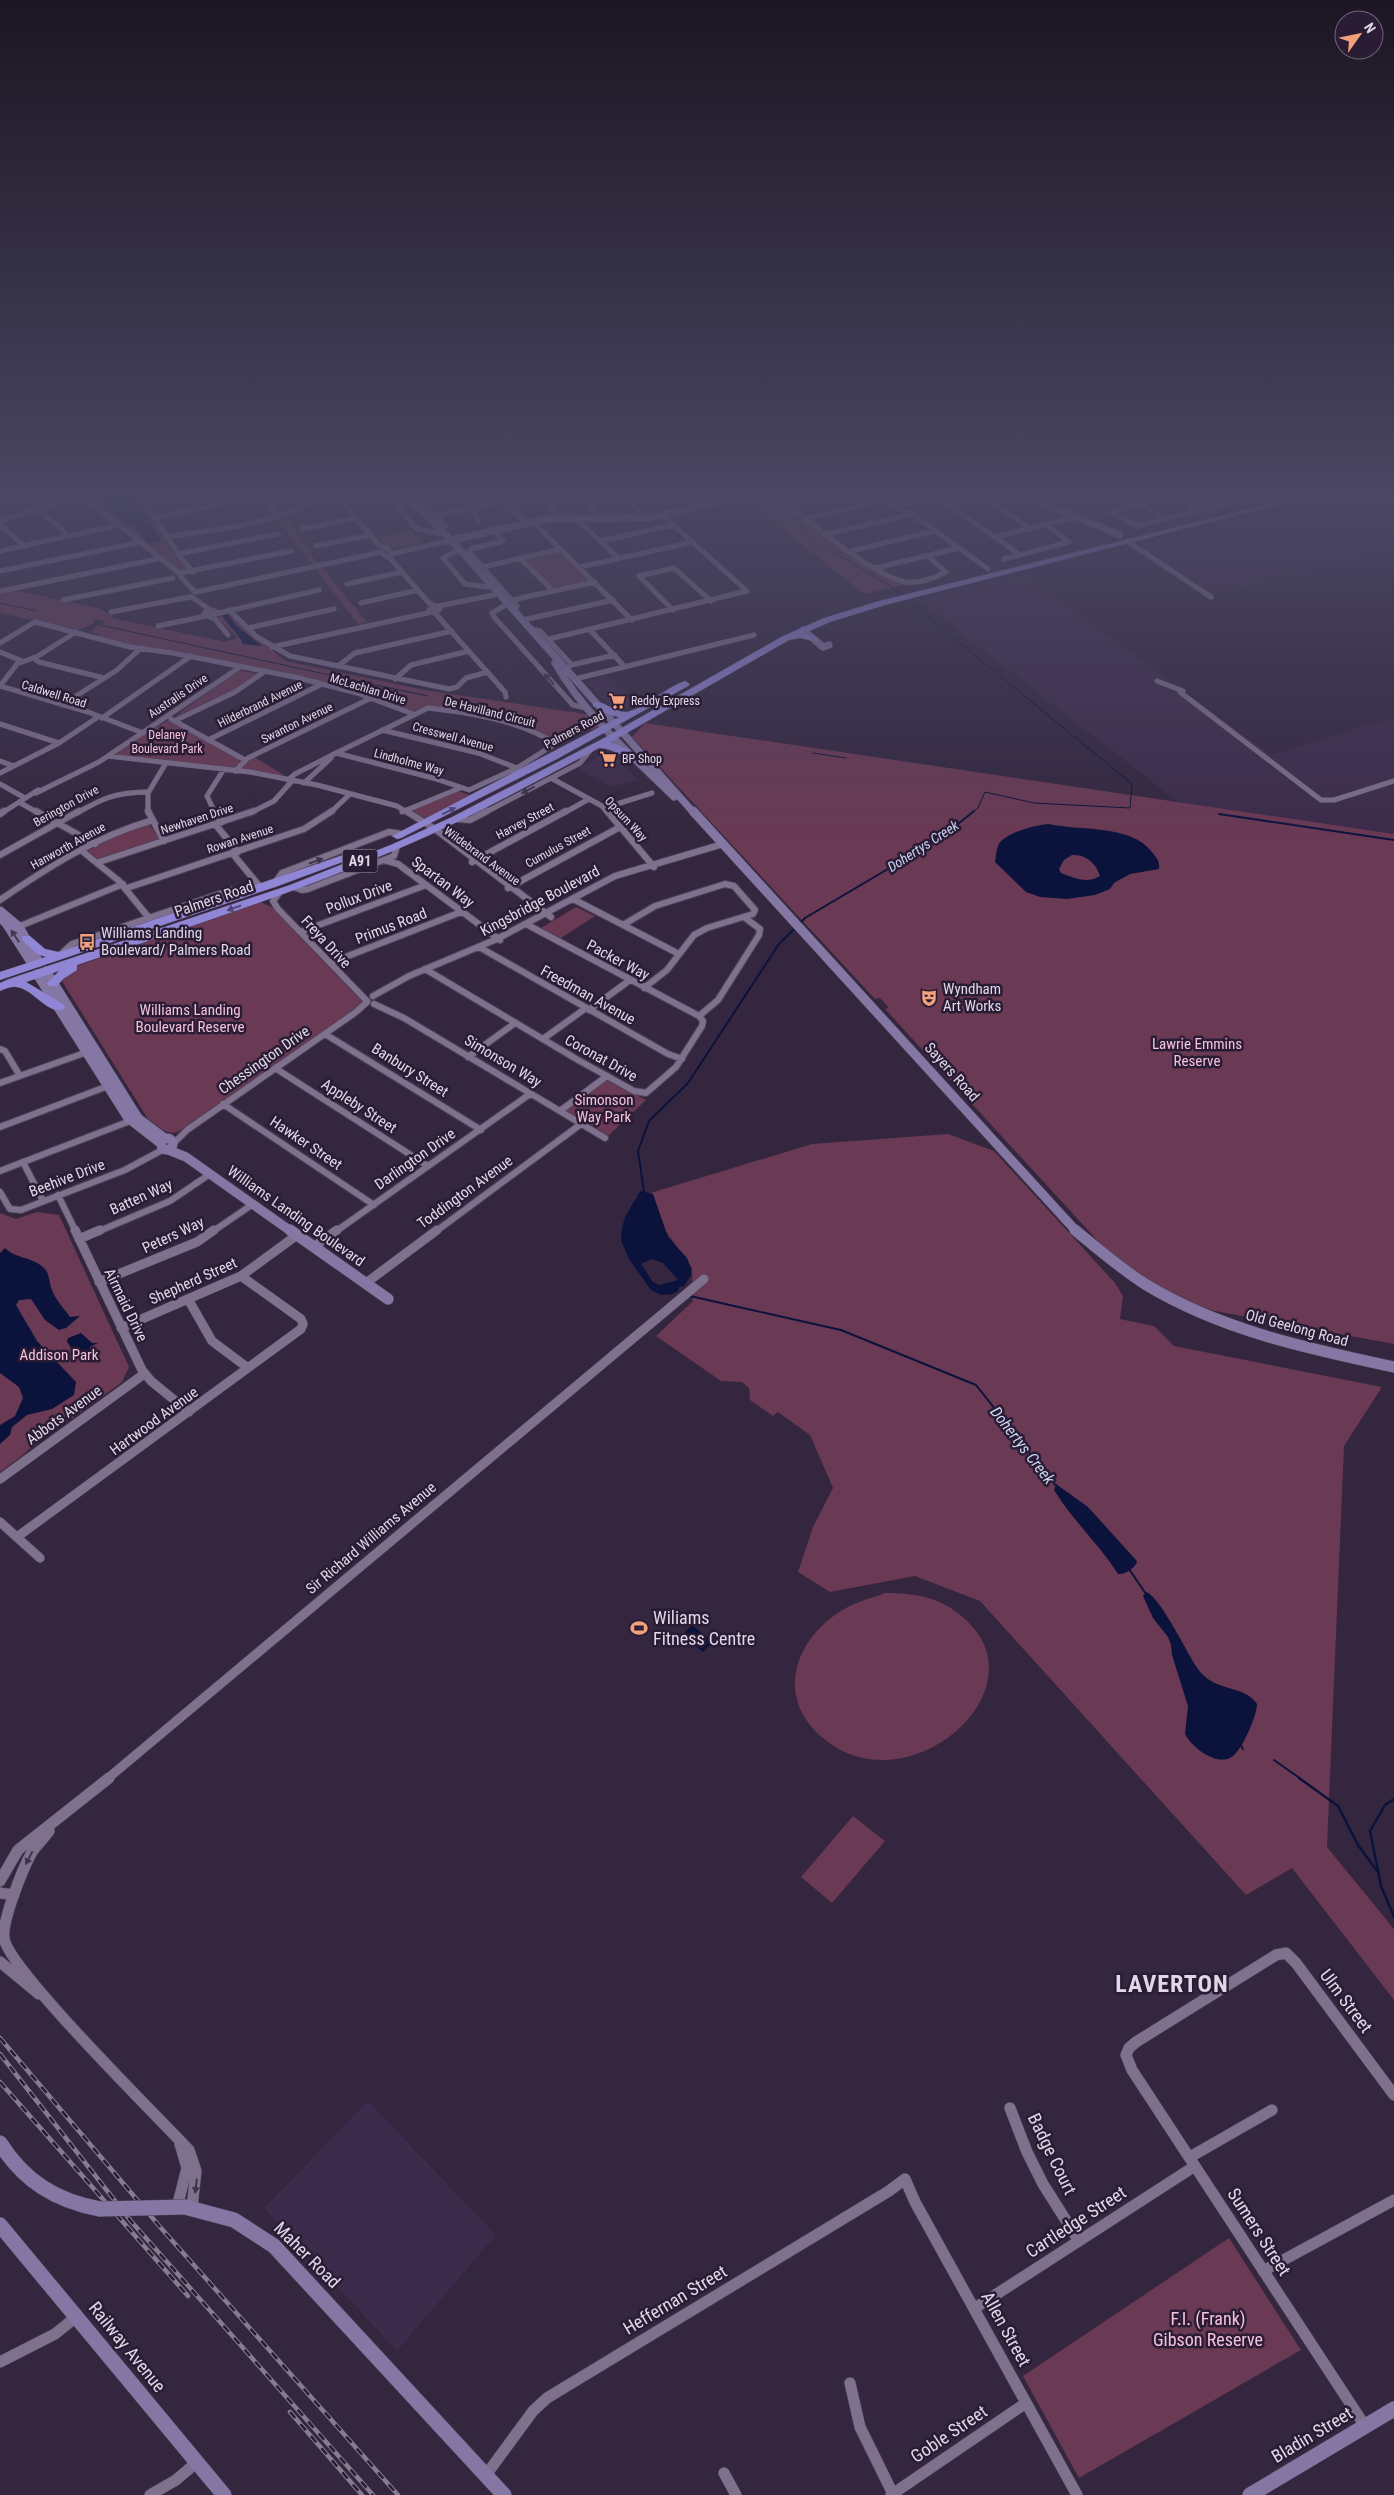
<svg xmlns="http://www.w3.org/2000/svg" width="1394" height="2495" viewBox="0 0 1394 2495" font-family="'Roboto Condensed',sans-serif">
<style>
.built{fill:#3c2b4a}
.green{fill:#6a3953}
.water{fill:#0b133d;fill-rule:evenodd}
.lines{fill:none;stroke-linecap:round;stroke-linejoin:round}
.stream-far2{stroke:#0b133d;stroke-width:1}
.stream-far1{stroke:#0b133d;stroke-width:2}
.stream{stroke:#0b133d;stroke-width:2.5}
.street-far3-casing{stroke:#4e4258;stroke-width:5.5}
.street-far2-casing{stroke:#4e4258;stroke-width:8}
.street-far1-casing{stroke:#4e4258;stroke-width:10}
.street-casing{stroke:#4e4258;stroke-width:12}
.secondary-far3-casing{stroke:#4e4258;stroke-width:8}
.secondary-far2-casing{stroke:#4e4258;stroke-width:10}
.secondary-far1-casing{stroke:#4e4258;stroke-width:12}
.secondary-casing{stroke:#4e4258;stroke-width:16}
.highway-casing{stroke:#4e4258;stroke-width:1}
.street-far3{stroke:#7f708d;stroke-width:5}
.street-far2{stroke:#7f708d;stroke-width:6}
.street-far1{stroke:#7f708d;stroke-width:9}
.street{stroke:#7f708d;stroke-width:11}
.secondary-far3{stroke:#8477a3;stroke-width:7}
.secondary-far2{stroke:#8477a3;stroke-width:9}
.secondary-far1{stroke:#8477a3;stroke-width:11}
.secondary{stroke:#8477a3;stroke-width:15}
.highway{fill:#9186d5;fill-rule:evenodd}
.rail-casing{stroke:#867b8f;stroke-width:4.5}
.rail{stroke:#291c34;stroke-width:2.5;stroke-dasharray:8;stroke-linecap:butt}
.secondary-bridge-casing{stroke:#4e4258;stroke-width:16;stroke-linecap:butt}
.secondary-bridge{stroke:#8477a3;stroke-width:15}
.oneway{fill:#3e314a}
.oneway2{fill:#534674}
.oneway3{fill:#443755}
.labels{text-anchor:middle;stroke-width:5;stroke-linejoin:round;paint-order:stroke}
.far-street-label{font-size:12px;fill:#e0d7e8;stroke:#291c34}
.far-poi-label{font-size:12px;fill:#e0d7e8;stroke:#291c34;text-anchor:start}
.far-park-label{font-size:12px;fill:#f5c1db;stroke:#291c34}
.far-water-label{font-size:14px;font-style:italic;fill:#c9d4f3;stroke:#291c34}
.shield{fill:#291c34;stroke:#a99fb2;stroke-width:1}
.shield-label{font-size:14px;font-weight:bold;fill:#e0d7e8}
.street-label{font-size:15px;fill:#e0d7e8;stroke:#291c34}
.poi-label{font-size:15px;fill:#e0d7e8;stroke:#291c34;text-anchor:start}
.park-label{font-size:15px;fill:#f5c1db;stroke:#291c34}
.water-label{font-size:16px;font-style:italic;fill:#c9d4f3;stroke:#291c34}
.near-poi-label{font-size:18px;fill:#e0d7e8;stroke:#291c34;text-anchor:start}
.near-street-label{font-size:18px;fill:#e0d7e8;stroke:#291c34}
.near-park-label{font-size:18px;fill:#f5c1db;stroke:#291c34}
.near-district-label{font-size:24px;font-weight:bold;letter-spacing:1px;fill:#e0d7e8;stroke:#291c34}
</style>
<rect width="100%" height="100%" fill="#33263e"/>
<!-- built -->
<path class="built" d="M1355,492H1378L1394,500V548L1205,598L1128,547Z
M1024,574L1271,755L1394,717V834L1178,802L919,600Z
M607,675L636,703L622,711L613,710L586,682Z
M611,750L638,780L611,787L577,768L598,757L597,755Z
M368,2101L496,2235L397,2351L264,2208Z"/>
<!-- green -->
<path class="green" d="M102,492H132L178,560L187,570L177,571L161,555L85,496Z
M770,492H776C780,495 781,500 785,503C822,535 862,562 903,585L864,594L746,499Z
M283,515L310,550L313,557L367,622L358,624L275,517Z
M411,531L423,542L391,549L388,548L380,538Z
M561,551L591,581L553,589L525,559Z
M0,587L102,609L109,615L113,614L112,618L225,642L237,638L218,618L222,613H227L285,661L424,690L599,716L615,733L588,729L562,744L522,727L429,706L410,712L373,697L197,656L133,646L98,637L100,635L91,632L96,626L107,622L94,619V623L80,630L0,613Z
M238,670L258,674L245,685L174,717Z
M169,720L239,759L240,763L233,768L114,756L138,737Z
M645,723L1394,834V1344L1215,1311L1140,1287L885,1009L889,1008L880,998L875,999L632,737Z
M254,757L284,775L281,778L241,770L240,768Z
M458,791L473,796L425,819L411,812V809Z
M149,824L160,840L98,859L87,851L123,830Z
M258,901L274,908L364,1002L181,1130C168,1138 160,1127 148,1119L60,978L77,966Z
M576,907L595,916L561,938L541,928Z
M607,1079L646,1100L607,1137L565,1111Z
M948,1134L994,1151L1115,1283L1123,1296L1120,1319L1154,1326L1174,1346L1382,1387L1344,1446L1327,1847L1394,1929V2000L1292,1868L1246,1895L980,1601L915,1576L830,1592L798,1572L813,1527L833,1488L810,1435L778,1412L773,1416L750,1400L749,1388L742,1382L721,1381L656,1336L693,1301L692,1268L663,1227L634,1198L812,1144Z
M37,1212L59,1215L129,1367L122,1382L73,1418L48,1431L23,1455L0,1472V1213L16,1219Z
M885,1593C919,1593 944,1598 968,1622C1040,1692 910,1804 828,1742C773,1702 792,1638 846,1608C858,1601 873,1598 885,1593Z
M853,1816L885,1841L832,1903L801,1877Z
M1229,2238L1301,2350L1079,2478L1023,2376Z"/>
<!-- water -->
<path class="water" d="M104,492H131L137,505H140L162,542L148,543L135,529V524L127,526C117,514 102,507 93,495Z
M227,613L237,626L262,646L242,644V641L222,616Z
M1049,824C1079,831 1131,824 1152,852C1157,858 1160,862 1159,869L1130,874L1114,883L1110,889L1095,895L1067,899L1040,897L1026,892L995,862C996,857 996,851 998,846C1003,833 1035,825 1049,824ZM1072,855C1086,854 1096,863 1100,876C1087,884 1074,878 1061,873L1059,869L1064,860Z
M640,1191L653,1194L668,1237L687,1258L691,1268V1275L684,1286L679,1287L678,1291L672,1294L661,1295L651,1290L629,1259L621,1241L622,1228L625,1217ZM651,1259L663,1263L678,1280L659,1285L653,1282L641,1264Z
M5,1248C16,1259 33,1257 44,1268C50,1274 49,1283 52,1290C56,1301 64,1308 70,1317L80,1316L66,1328L59,1330L45,1320L31,1299L19,1300L16,1305L37,1341L76,1382L74,1395L52,1409L27,1415L12,1427L10,1435L0,1444V1425L15,1416L23,1398L19,1387L0,1373V1253Z
M81,1333L92,1343H98L90,1347L91,1357L88,1359L77,1356L67,1342L68,1338Z
M1056,1484L1088,1507L1136,1560L1137,1562C1134,1569 1124,1575 1118,1574C1099,1544 1073,1521 1054,1490Z
M1146,1592C1160,1596 1188,1655 1198,1669C1215,1693 1244,1684 1257,1704C1257,1716 1241,1753 1230,1758C1214,1765 1192,1747 1185,1734L1188,1706L1172,1655L1171,1645L1168,1637L1153,1618L1143,1596Z
M692,1625L713,1642L703,1652L682,1635Z"/>
<g class="lines">
<!-- stream-far2 -->
<path class="stream-far2" d="M762,496L798,520L808,535L818,543L889,585L903,596
M906,599L1132,784L1130,808L1034,803L985,792L978,808L972,813
M0,603L37,611
M100,625L348,679
M357,681L428,696
M813,753L846,758"/>
<!-- stream-far1 -->
<path class="stream-far1" d="M1219,814L1394,840
M799,924L805,918L942,837L974,811
M644,1192L638,1151L649,1121L688,1083L779,944L796,927
M690,1296L841,1330L976,1385L1055,1485
M1129,1569L1146,1594
M1240,1744L1243,1749
M1274,1760L1301,1779"/>
<!-- stream -->
<path class="stream" d="M1299,1778L1338,1806L1358,1845L1377,1871
M1394,1799L1385,1805L1370,1831L1381,1886L1394,1917"/>
<!-- street-far3 casing -->
<g class="street-far3-casing">
<path id="street-far3" d="M14,492L38,507L37,509L62,529L67,537
M137,492L181,558L193,572
M384,492L417,529L441,534
M414,492L446,526
M535,492L562,518
M575,492L602,518
M617,492L647,518
M779,492C799,517 873,575 905,582C918,584 935,578 946,572L928,556
M862,492L912,514L988,569
M909,492L921,500
M976,492L1031,529
M1121,492L1165,519
M1168,492L1200,511
M1215,492L1232,502
M1258,492L1272,497H1280
M79,493L92,492
M537,494L551,492
M81,495L179,573
M262,496L277,515
M936,496L1019,554
M322,497L341,501L379,545L389,550
M421,499L458,492
M0,500L18,494
M144,502L198,492
M787,503L837,492
M1046,504L1099,492
M1140,504L1111,512L1137,526L1232,502
M895,506L958,492
M470,508L479,520
M436,515L503,502L525,522
M575,517L618,558
M154,518L275,492
M807,518L880,501
M0,521L75,497
M532,521L632,620
M0,524L24,546
M302,529L356,518
M493,529L503,541L471,549L469,552L517,606L514,610
M827,534L912,514
M167,537C215,529 288,524 326,492
M995,537L1079,516
M600,541L674,525
M1127,541L1211,597
M316,546L371,535
M0,551L114,526
M457,551L443,558L465,584L488,587
M851,551L935,531
M178,554L278,534
M391,554L448,541
M384,555L390,558L429,603L437,607
M520,558L553,591
M1004,559L1069,542L1047,525
M483,567L561,549
M580,567L693,542
M876,568L959,548
M0,571L137,543
M180,573L291,551
M181,577L195,592
M347,584L402,572
M1,591L157,559
M196,592L382,552
M192,597L210,610
M63,600L173,578
M512,600L595,582
M361,603L418,590
M504,606L492,613L494,617L573,705L586,708
M437,607L440,609L438,611L429,610L433,607L494,595
M212,610L216,612L214,615L204,614L206,611Z
M229,610L257,637L290,656L449,689L457,687L466,678L488,672
M673,610L639,576L674,568L711,601
M111,612L190,597
M434,612L505,692L506,697
M215,614L319,590
M208,616L215,619L228,635
M523,620L613,600
M158,626L206,616
M248,628L334,609
M531,629L540,631L570,663L571,665L566,669
M590,630L625,667
M549,639L747,591L662,515
M0,643L35,622L130,647L173,653L295,677L357,693L413,714
M272,647L432,612
M0,652L22,661
M33,658L39,662L104,678
M571,665L615,655
M338,666L355,653L452,631
M395,679L411,665L469,651
M575,679L754,635
M1157,681L1183,691
M0,686L88,712L143,733
M0,686L17,664L38,656L76,632
M1180,692L1321,800H1334L1394,781
M62,705L117,670L141,648
M428,708C466,712 524,721 555,744L517,768L469,790L433,778L336,753Z
M102,718L191,656
M171,719L245,760
M174,721L235,692L264,672
M0,724L59,743
M382,730L478,753L517,768
M208,740L320,685
M108,756L250,772L317,785L397,806L408,813
M0,761L14,766
M235,771L248,758L371,698
M0,773L59,743L98,717
M551,778L602,806L608,813
M288,780L295,774L336,753
M304,783L331,758
M0,784L25,798
M36,793L99,762L240,667
M19,802L38,813
M604,808L652,793
M402,812L460,788
M2,813L38,790
M77,813C105,797 115,793 147,792
M148,813V793L166,763
M215,813L207,796L224,769
M250,813L274,801L292,781
M330,813L350,794
M484,813L580,763L593,747
M564,813L589,799"/>
</g>
<!-- street-far2 casing -->
<g class="street-far2-casing">
<path id="street-far2" d="M36,811L95,844
M148,811L164,841
M214,811L222,822
M406,811L435,829L551,917
M607,811L654,867
M0,814L4,811
M456,819L470,820L487,811
M215,824L238,852
M82,851L119,881L149,918
M232,853L261,888
M0,855L79,811
M384,860L398,864L500,940
M99,862L254,811
M472,862L566,811
M274,884L282,873L389,832L402,834
M294,887L302,890L308,889L394,856L397,846
M127,888L304,829L332,811
M508,888L620,827
M279,893L273,901L278,909L367,1001
M573,899L679,954
M0,900C47,868 95,837 150,821
M526,924L699,1016
M623,925L655,906L725,884L734,886L755,910L753,914L707,928L694,935L667,970L644,988
M20,926L123,884
M300,932L426,885
M479,947L668,1054L682,1059
M59,956L72,944L231,890H236L242,895
M330,963L461,912
M425,969L578,1060L634,1091L646,1093L676,1067L702,1026L703,1021L699,1016L718,1000L759,935L760,929L744,917
M373,996L409,976L497,939L615,876L723,844
M374,1004L404,1018L605,1138
M589,1010L630,980
M325,1034L481,1130
M543,1039L586,1008
M0,1049L5,1051L20,1076
M468,1057L515,1023
M275,1068L428,1166
M0,1083L90,1051
M223,1104L374,1205
M560,1111L607,1076
M0,1127L108,1086
M175,1142L187,1130L356,1012L367,1002
M23,1162L43,1201
M0,1171L130,1121
M0,1192L10,1209L21,1210L125,1170L164,1149
M58,1195L76,1232
M97,1232L170,1201L210,1174
M212,1232L253,1204
M335,1232L530,1094
M435,1232L581,1124"/>
</g>
<!-- street-far1 casing -->
<g class="street-far1-casing">
<path id="street-far1" d="M75,1230L142,1370L151,1381L189,1412
M79,1239L100,1230
M315,1246L337,1230
M99,1282L197,1242L214,1230
M366,1283L437,1230
M188,1299L212,1341L248,1368
M121,1328L241,1276L297,1235
M0,1479L144,1374
M0,1522L40,1558
M17,1537L301,1329L303,1324L301,1319L241,1276
M107,1779L704,1279"/>
</g>
<!-- street casing -->
<g class="street-casing">
<path id="street" d="M49,1831C44,1838 37,1845 32,1852C23,1868 2,1920 4,1938C8,1969 159,2118 189,2150L196,2171L192,2208
M0,1881L18,1850L109,1778
M0,1893L14,1895
M0,1962L39,1994
M1010,2108L1027,2152L1043,2184L1079,2241
M1190,2157L1272,2110
M177,2207L187,2168L180,2144
M1263,2271L1394,2200
M975,2308L1195,2166
M0,2362L55,2334L76,2317
M850,2383L860,2427L893,2494
M1365,2426L1132,2070L1126,2055L1129,2048L1136,2042L1276,1955L1286,1953L1296,1963L1394,2095
M724,2473L736,2495
M486,2475L533,2411L547,2398L889,2191L905,2179L915,2202L1077,2495
M150,2495L176,2480L196,2463
M891,2495L1026,2403"/>
</g>
<!-- secondary-far3 casing -->
<g class="secondary-far3-casing">
<path id="secondary-far3" d="M404,492L417,506
M1025,492L1046,504L1120,535
M414,502L463,553L694,813
M448,541L546,519L647,518L762,492
M803,630L823,647L829,645
M555,663C585,715 631,755 674,797"/>
</g>
<!-- secondary-far2 casing -->
<g class="secondary-far2-casing">
<path id="secondary-far2" d="M693,811L1077,1232
M0,911L19,927L39,962
M0,918L6,923L31,962
M46,971L138,1118L166,1139
M37,974L128,1118L160,1143
M161 1144a6 6 0 1 1 12 0a6 6 0 1 1-12 0Z
M166,1149L186,1157L292,1232"/>
</g>
<!-- secondary-far1 casing -->
<g class="secondary-far1-casing">
<path id="secondary-far1" d="M290,1230L388,1299
M1075,1230C1098,1249 1120,1268 1145,1284C1220,1330 1309,1349 1394,1367"/>
</g>
<!-- secondary casing -->
<g class="secondary-casing">
<path id="secondary" d="M0,2143C24,2181 56,2201 100,2209
M185,2207L234,2220L274,2246L504,2495
M0,2225L224,2495
M1250,2495L1394,2409"/>
</g>
<!-- highway casing -->
<g class="highway-casing">
<path id="highway" d="M1317,492H1329L885,605L830,622L805,633L818,638V642L800,638L789,640L611,742L633,752V756C622,758 612,748 599,748C534,782 469,819 400,848C295,893 186,928 77,965V970L63,979L57,986H49L47,983L59,971L26,982L63,1004L65,1007L63,1010C47,1014 32,988 16,987C11,986 5,989 0,991V983L9,979L290,885L393,844L452,817L604,738L783,636L824,618L879,601Z
M1385,492H1394V495L1386,494Z
M685,681L690,684L688,686L557,759L401,838L397,839L392,836L619,717L609,715L593,706V702C604,700 613,712 626,712C640,711 668,686 685,681Z
M352,852L356,853V857L278,886L0,980V972L46,957L37,954L22,940V936H30L45,949L59,952Z"/>
</g>
<!-- street-far3 -->
<use href="#street-far3" class="street-far3"/>
<!-- street-far2 -->
<use href="#street-far2" class="street-far2"/>
<!-- street-far1 -->
<use href="#street-far1" class="street-far1"/>
<!-- street -->
<use href="#street" class="street"/>
<!-- secondary-far3 -->
<use href="#secondary-far3" class="secondary-far3"/>
<!-- secondary-far2 -->
<use href="#secondary-far2" class="secondary-far2"/>
<!-- secondary-far1 -->
<use href="#secondary-far1" class="secondary-far1"/>
<!-- secondary -->
<use href="#secondary" class="secondary"/>
<!-- highway -->
<use href="#highway" class="highway"/>
<!-- rail casing -->
<g class="rail-casing">
<path id="rail" d="M0,2038L161,2228L398,2495
M0,2054L130,2220L373,2495
M0,2082L188,2296
M290,2412L362,2495"/>
</g>
<!-- rail -->
<use href="#rail" class="rail"/>
<!-- secondary-bridge casing -->
<g class="secondary-bridge-casing">
<path id="secondary-bridge" d="M100,2209L185,2207"/>
</g>
<!-- secondary-bridge -->
<use href="#secondary-bridge" class="secondary-bridge"/>
</g>
<!-- one-way arrows -->
<defs><path id="oneway-solid" d="M-6-.8H1V-3.2L6.5 0L1 3.2V.8H-6Z" transform="scale(1.25)"/></defs>
<g class="oneway">
<use href="#oneway-solid" transform="translate(549 679) rotate(-132)"/>
<use href="#oneway-solid" transform="translate(528 790) rotate(153)"/>
<use href="#oneway-solid" transform="translate(316 861) rotate(-20)"/>
<use href="#oneway-solid" transform="translate(29 1858) rotate(118)"/>
<use href="#oneway-solid" transform="translate(196 2186) rotate(97)"/>
</g>
<g class="oneway2">
<use href="#oneway-solid" transform="translate(449 811) rotate(-26)"/>
<use href="#oneway-solid" transform="translate(234 908) rotate(161)"/>
</g>
<use class="oneway3" href="#oneway-solid" transform="translate(15 936) rotate(-123)"/>
<!-- sky -->
<linearGradient id="sky" x2="0" y2="1"><stop stop-color="#1c1522"/><stop offset="0.59" stop-color="#4a4763"/><stop offset="1" stop-color="#4a4763" stop-opacity="0"/></linearGradient>
<rect width="1394" height="841" fill="url(#sky)"/>
<!-- icons -->
<defs>
<g id="supermarket-bare" transform="scale(1.35)"><path d="M-6-5.5h2.5l.6 2H6L4.5 2H-2.5L-4.4-4H-6ZM-1.5 3.2a1.3 1.3 0 1 0 .1 0ZM3 3.2a1.3 1.3 0 1 0 .1 0Z" fill="#f1a17c" stroke="#291c34" stroke-width="2.5" paint-order="stroke"/></g>
<g id="bus-bare" transform="scale(1.35)"><path d="M-5-6H5V4H4V6H2V4H-2V6H-4V4H-5ZM-3.5-4V0h7V-4ZM-3.5 1.2v1.5H-2V1.2ZM2 1.2v1.5H3.5V1.2Z" fill="#f1a17c" stroke="#291c34" stroke-width="2.5" paint-order="stroke"/></g>
<g id="theatre-bare" transform="scale(1.35)"><path d="M-5-5.5Q0-4 5-5.5V0Q5 5 0 6Q-5 5-5 0ZM-3.3-2.5H-1v1.5H-3.3ZM1-2.5H3.3v1.5H1ZM-2.8 1Q0 5.5 2.8 1Z" fill="#f1a17c" stroke="#291c34" stroke-width="2.5" paint-order="stroke"/></g>
<g id="stadium-bare" transform="scale(1.35)"><path d="M0-5a6.5 5 0 1 0 0 10a6.5 5 0 1 0 0-10ZM-3.5-1.8h7v3.6h-7Z" fill="#f1a17c" stroke="#291c34" stroke-width="2.5" paint-order="stroke"/></g>
</defs>
<g fill-rule="evenodd">
<use href="#supermarket-bare" x="617" y="701"/>
<use href="#supermarket-bare" x="608" y="759"/>
<use href="#bus-bare" x="87" y="942"/>
<use href="#theatre-bare" x="929" y="998"/>
<use href="#stadium-bare" x="639" y="1628"/>
</g>
<g class="labels">
<!-- far-street labels -->
<g class="far-street-label">
<text transform="translate(368 689) rotate(17)" y="4">McLachlan Drive</text>
<text transform="translate(54 694) rotate(17)" y="4">Caldwell Road</text>
<text transform="translate(178 696) rotate(-34)" y="4">Australis Drive</text>
<text transform="translate(260 704) rotate(-26)" y="4">Hilderbrand Avenue</text>
<text transform="translate(490 712) rotate(14)" y="4">De Havilland Circuit</text>
<text transform="translate(297 723) rotate(-26)" y="4">Swanton Avenue</text>
<text transform="translate(574 730) rotate(-28)" y="4">Palmers Road</text>
<text transform="translate(453 737) rotate(15)" y="4">Cresswell Avenue</text>
<text transform="translate(409 762) rotate(15)" y="4">Lindholme Way</text>
<text transform="translate(66 806) rotate(-29)" y="4">Berington Drive</text>
<text transform="translate(197 819) rotate(-18)" y="4">Newhaven Drive</text>
<text transform="translate(626 819) rotate(47)" y="4">Opsum Way</text>
<text transform="translate(525 821) rotate(-28)" y="4">Harvey Street</text>
<text transform="translate(240 839) rotate(-18)" y="4">Rowan Avenue</text>
<text transform="translate(68 846) rotate(-29)" y="4">Hanworth Avenue</text>
<text transform="translate(558 847) rotate(-29)" y="4">Cumulus Street</text>
<text transform="translate(482 856) rotate(36)" y="4">Wildebrand Avenue</text>
</g>
<!-- far-poi labels -->
<g class="far-poi-label">
<text x="631" y="705">Reddy Express</text>
<text x="622" y="763">BP Shop</text>
</g>
<!-- far-park labels -->
<g class="far-park-label">
<text x="167" y="739">Delaney<tspan x="167" dy="14">Boulevard Park</tspan></text>
</g>
<!-- far-water labels -->
<g class="far-water-label">
<text transform="translate(923 846) rotate(-33)" y="5">Dohertys Creek</text>
</g>
<!-- shield labels -->
<rect class="shield" x="342.5" y="849.5" width="35" height="23" rx="4"/>
<g class="shield-label">
<text x="360" y="866">A91</text>
</g>
<!-- street labels -->
<g class="street-label">
<text transform="translate(443 882) rotate(37)" y="5">Spartan Way</text>
<text transform="translate(359 897) rotate(-21)" y="5">Pollux Drive</text>
<text transform="translate(214 899) rotate(-19)" y="5">Palmers Road</text>
<text transform="translate(540 901) rotate(-28)" y="5">Kingsbridge Boulevard</text>
<text transform="translate(391 926) rotate(-21)" y="5">Primus Road</text>
<text transform="translate(326 942) rotate(47)" y="5">Freya Drive</text>
<text transform="translate(618 960) rotate(28)" y="5">Packer Way</text>
<text transform="translate(588 995) rotate(29)" y="5">Freedman Avenue</text>
<text transform="translate(601 1058) rotate(29)" y="5">Coronat Drive</text>
<text transform="translate(264 1060) rotate(-35)" y="5">Chessington Drive</text>
<text transform="translate(503 1061) rotate(31)" y="5">Simonson Way</text>
<text transform="translate(410 1070) rotate(32)" y="5">Banbury Street</text>
<text transform="translate(952 1072) rotate(48)" y="5">Sayers Road</text>
<text transform="translate(359 1106) rotate(33)" y="5">Appleby Street</text>
<text transform="translate(306 1143) rotate(34)" y="5">Hawker Street</text>
<text transform="translate(415 1159) rotate(-35)" y="5">Darlington Drive</text>
<text transform="translate(67 1178) rotate(-21)" y="5">Beehive Drive</text>
<text transform="translate(465 1192) rotate(-36)" y="5">Toddington Avenue</text>
<text transform="translate(141 1197) rotate(-24)" y="5">Batten Way</text>
<text transform="translate(296 1216) rotate(35)" y="5">Williams Landing Boulevard</text>
<text transform="translate(173 1235) rotate(-25)" y="5">Peters Way</text>
<text transform="translate(193 1281) rotate(-24)" y="5">Shepherd Street</text>
<text transform="translate(126 1305) rotate(64)" y="5">Airmaid Drive</text>
<text transform="translate(1297 1328) rotate(15)" y="5">Old Geelong Road</text>
<text transform="translate(64 1415) rotate(-36)" y="5">Abbots Avenue</text>
<text transform="translate(154 1421) rotate(-36)" y="5">Hartwood Avenue</text>
<text transform="translate(371 1538) rotate(-40)" y="5">Sir Richard Williams Avenue</text>
</g>
<!-- poi labels -->
<g class="poi-label">
<text x="101" y="938">Williams Landing<tspan x="101" dy="17">Boulevard/ Palmers Road</tspan></text>
<text x="943" y="994">Wyndham<tspan x="943" dy="17">Art Works</tspan></text>
</g>
<!-- park labels -->
<g class="park-label">
<text x="190" y="1015">Williams Landing<tspan x="190" dy="17">Boulevard Reserve</tspan></text>
<text x="1197" y="1049">Lawrie Emmins<tspan x="1197" dy="17">Reserve</tspan></text>
<text x="604" y="1105">Simonson<tspan x="604" dy="17">Way Park</tspan></text>
<text x="59" y="1360">Addison Park</text>
</g>
<!-- water labels -->
<g class="water-label">
<text transform="translate(1023 1445) rotate(52)" y="6">Dohertys Creek</text>
</g>
<!-- near-poi labels -->
<g class="near-poi-label">
<text x="653" y="1624">Wiliams<tspan x="653" dy="21">Fitness Centre</tspan></text>
</g>
<!-- near-street labels -->
<g class="near-street-label">
<text transform="translate(1346 2001) rotate(53)" y="6">Ulm Street</text>
<text transform="translate(1052 2154) rotate(64)" y="6">Badge Court</text>
<text transform="translate(1076 2222) rotate(-33)" y="6">Cartledge Street</text>
<text transform="translate(1259 2232) rotate(57)" y="6">Sumers Street</text>
<text transform="translate(307 2255) rotate(45)" y="6">Maher Road</text>
<text transform="translate(675 2300) rotate(-31)" y="6">Heffernan Street</text>
<text transform="translate(1006 2329) rotate(61)" y="6">Allen Street</text>
<text transform="translate(127 2347) rotate(51)" y="6">Railway Avenue</text>
<text transform="translate(949 2434) rotate(-34)" y="6">Goble Street</text>
<text transform="translate(1312 2435) rotate(-31)" y="6">Bladin Street</text>
</g>
<!-- near-park labels -->
<g class="near-park-label">
<text x="1208" y="2325">F.I. (Frank)<tspan x="1208" dy="21">Gibson Reserve</tspan></text>
</g>
<!-- near-district labels -->
<g class="near-district-label">
<text x="1172" y="1992">LAVERTON</text>
</g>
</g>
<!-- north arrow -->
<g transform="translate(1359 35) rotate(57)"><circle r="24" fill="#291c34" stroke="#72677c"/>
<path d="M0-4L9 19L0 12L-9 19Z" fill="#f1a17c"/>
<text y="-8" font-size="14" font-weight="bold" text-anchor="middle" fill="#e0d7e8">N</text>
</g>
</svg>
